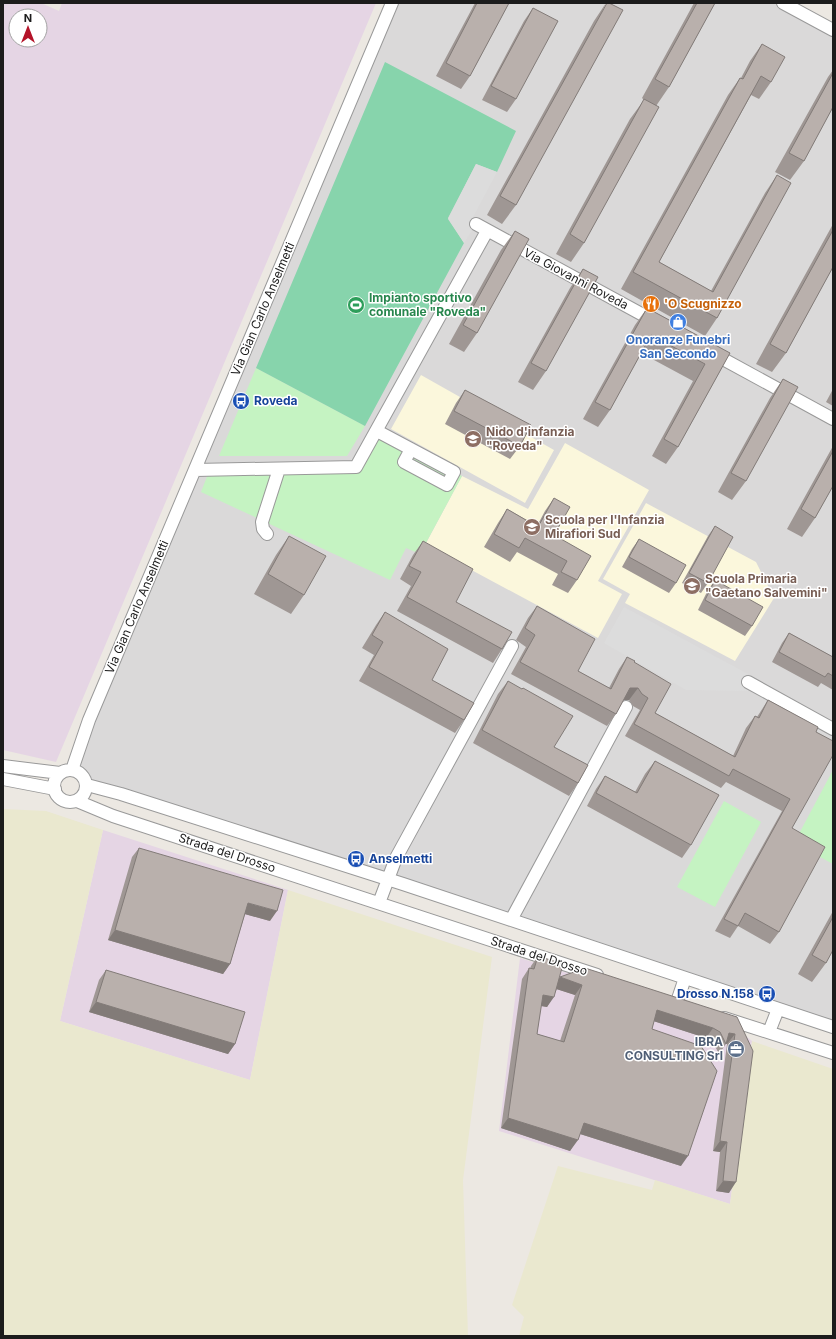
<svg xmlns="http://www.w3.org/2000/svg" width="836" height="1339" viewBox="0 0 836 1339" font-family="Inter,sans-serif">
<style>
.residential{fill:#dad9d9}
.industrial{fill:#e5d5e4;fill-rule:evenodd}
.education{fill:#fbf7dc}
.farmland{fill:#eae8cf}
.park{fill:#c5f3c2}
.pitch{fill:#87d4ac}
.parking{fill:#dcdcdc}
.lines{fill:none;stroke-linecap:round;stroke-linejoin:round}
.minor-casing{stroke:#999;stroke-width:14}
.minor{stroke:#fff;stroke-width:12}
.wall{fill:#9f9794;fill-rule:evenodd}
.shaded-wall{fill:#827b78}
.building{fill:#b9b0ac;stroke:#827b78}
.labels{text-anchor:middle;stroke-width:3;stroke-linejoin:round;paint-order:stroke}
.street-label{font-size:12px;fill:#1c1c1c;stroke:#fff}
.leisure-label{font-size:12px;font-weight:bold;fill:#27864d;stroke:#fff;text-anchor:start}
.food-label{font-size:12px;font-weight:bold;fill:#c56008;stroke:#fff;text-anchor:start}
.shop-label{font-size:12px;font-weight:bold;fill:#366cbe;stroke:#fff}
.transit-label{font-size:12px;font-weight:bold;fill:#164399;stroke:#fff;text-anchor:start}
.education-label{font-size:12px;font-weight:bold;fill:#785e54;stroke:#fff;text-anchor:start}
.service-label{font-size:12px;font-weight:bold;fill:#4e5e75;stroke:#fff;text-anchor:end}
</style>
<rect width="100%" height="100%" fill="#ece8e2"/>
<!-- residential -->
<path class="residential" d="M392,3H783L833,30V1027L87,785L79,772L72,770Z"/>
<!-- industrial -->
<path class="industrial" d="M3,3H41L59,11L62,3H376L56,762L3,750ZM16,16H40V40H16Z
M103,830L288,890L250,1080L60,1021Z
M520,958L732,1025L752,1041L730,1204L499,1131Z"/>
<!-- education -->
<path class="education" d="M421,375L554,450L525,503L391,429Z
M565,443L649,490L598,581L622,594L598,638L425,545L462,476L528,509Z
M646,503L756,562L774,598L735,661L625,603L630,594L603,579Z"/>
<!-- farmland -->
<path class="farmland" d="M3,809L46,811L103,830L60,1021L250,1080L288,890L492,957L463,1180L468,1336H3Z
M752,1041L833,1069V1336H519L524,1317L512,1305L558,1166L652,1190L655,1180L730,1204Z"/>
<!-- park -->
<path class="park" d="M256,368L365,426L347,456H219Z
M382,433L462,476L420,554L406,548L390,580L201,492L208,474L277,475L359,472Z
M833,770V864L794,843Z
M724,801L761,822L715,907L677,887Z"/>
<!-- pitch -->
<path class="pitch" d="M385,62L516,131L497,172L476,164L448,218L464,243L365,426L256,368Z"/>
<!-- parking -->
<path class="parking" d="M476,164L497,172L471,221L476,224L464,243L448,219Z
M624,607L748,674V691L686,690L604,643Z"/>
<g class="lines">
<!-- minor casing -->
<g class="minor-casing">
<path id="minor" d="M783,3L833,30
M476,224L656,322
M712,353L833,419
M377,431L454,472L447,485L404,462L411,449
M195,470L356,467L487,231
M267,534L263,529L262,522L279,469
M748,682L833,729
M3,766L60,773
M54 786a16 16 0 1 1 32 0a16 16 0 1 1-32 0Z
M72,770L89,720L392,3
M3,779L55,789
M87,785L121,794L403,884L833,1027
M77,801L113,816L597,975
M379,903L396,858L512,646
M511,920L626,707
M677,1002L685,978
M724,1018L833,1053
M769,1032L778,1009"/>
</g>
<!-- minor -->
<use href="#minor" class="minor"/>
</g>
<!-- wall -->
<path class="wall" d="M475,3H509L470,76L461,89L436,76Z
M606,3L516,205L502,224L487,215L594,21Z
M694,3H715L669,87L656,106L584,243L571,262L556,254L630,119L644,100L642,98Z
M533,8L516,99L507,112L482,100L524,21Z
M762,44L771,82L759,99L751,95L659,262L711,291L765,193L777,175L717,318L705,336L621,289L728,95L740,78H741L750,61Z
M833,70V107L804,161L790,180L775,172L828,77Z
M833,224V267L786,353L772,372L756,364Z
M515,231L477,333L464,352L449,344L501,250Z
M583,269L546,371L533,390L518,382L570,288Z
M647,308L730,353L678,447L666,464L652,456L693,381L641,353L610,410L598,427L583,419L635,325Z
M783,379L746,481L732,500L718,492L770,398Z
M833,389V406L826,402Z
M465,390L520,446L510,459L445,424L456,403Z
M833,446V486L815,518L802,537L787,529Z
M554,498V535L577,580L568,593L552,585L558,574L517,552L510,562L484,547L498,523L507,509L537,526L545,511Z
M715,526L708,583L701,593L682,583L708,536Z
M289,536L304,595L291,614L254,594L276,555Z
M639,539L676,583L669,593L622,567L632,549Z
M423,541L456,602L502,649L493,663L397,611L411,586L400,579L413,555Z
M715,580L752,626L745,636L698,610L708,590Z
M537,606L578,671L609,688L619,669L627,657L634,662L655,713L733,756L746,728L755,716L757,717L768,700L816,732L792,828L779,932L770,944L738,926L730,938L715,931L782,811L726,782L721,788L625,736L640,710L633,706L629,700H623L616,714L607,726L511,674L526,647L516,640L528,618Z
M385,612L432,680L464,720L455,733L359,681L374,655L362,648L376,625Z
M789,633L833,657V690L821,683L818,687L772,662L782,643Z
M508,681L554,747L578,783L569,796L473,743L498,694Z
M655,761L691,845L682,858L587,806L596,789L605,776L635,792L645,774Z
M139,848L270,921L245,914L230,964L223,974L108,940L132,857Z
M833,911V950L826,963L812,982L798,974Z
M538,956L559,978L737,1017L729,1193L716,1191L720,1152L713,1151L727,1044H726L719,1054L713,1042L706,1038L654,1021L652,1029L681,1166L580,1134L570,1151L501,1128L522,979L529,968L530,969L531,966ZM557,989L575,995L560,1041L537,1034L541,1006L547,1007Z
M106,970L235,1044L228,1054L89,1012L99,980Z"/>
<!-- shaded-wall -->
<path class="shaded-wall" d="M630,688H638L629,700H622Z
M248,903L277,911L270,921L241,913Z
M115,930L230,964L223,974L108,940Z
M560,977L582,985L575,995L553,988Z
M543,995L554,997L547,1007L536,1005Z
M96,1002L235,1044L228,1054L89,1012Z
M657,1010L713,1028L706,1038L650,1020Z
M729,1033L735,1034L727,1044H726Z
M508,1118L578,1140L570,1151L501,1128Z
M584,1123L688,1156L681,1166L577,1133Z
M720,1141L727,1142L720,1152L713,1151Z
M723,1181L736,1182L729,1193L716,1191Z"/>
<!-- building -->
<path class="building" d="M477,3H509L470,76L446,63Z
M607,3H609L623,10L516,205L500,196Z
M697,3H715L669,87L655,79Z
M533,8L558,21L516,99L491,86Z
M762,44L785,57L771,82L761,76L659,262L713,292L777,175L791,183L717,318L633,272L740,78L743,79Z
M833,73V107L804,161L789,153Z
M644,99L659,107L584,243L570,234Z
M833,230V267L786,353L770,344Z
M515,231L529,239L477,333L463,325Z
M583,269L598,277L546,371L531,363Z
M647,308L730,353L678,447L664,439L705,364L651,335L610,410L595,402Z
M783,379L798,387L746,481L731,473Z
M465,390L531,425L520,446L454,411Z
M833,451V486L815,518L801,509Z
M554,498L570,507L554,535L591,556L577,580L561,572L567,561L525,538L519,548L494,534L507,509L538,527Z
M715,526L733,537L708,583L689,573Z
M289,536L326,556L304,595L268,574Z
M639,539L686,565L676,583L629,557Z
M423,541L473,569L456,602L512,632L502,649L407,597L421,572L409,566Z
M715,580L763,607L752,626L705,600Z
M537,606L595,639L578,671L611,689L627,657L635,661L634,662L671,684L655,713L735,757L755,716L759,718L768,700L818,727L816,732L833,741V755L792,828L825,847L779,932L745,913L738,926L724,919L790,799L733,769L729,776L634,724L648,698L642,694L638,688H630L616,714L520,662L535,635L525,628Z
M385,612L448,649L432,680L474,703L464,720L369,667L383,642L372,635Z
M789,633L833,657V676L828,673L825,677L779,652Z
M508,681L522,689L523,688L573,716L554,747L588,765L578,783L482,730Z
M655,761L719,795L691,845L596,793L605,776L637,793Z
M139,848L283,890L277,911L248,903L230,964L115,930Z
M833,917V950L826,963L812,955Z
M538,956L563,964L554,997L543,995L537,1034L564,1042L582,985L560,977L585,968L737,1017L753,1051L736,1182L723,1181L727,1142L720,1141L735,1034L729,1033L726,1044L720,1032L713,1028L657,1010L652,1029L701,1046L717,1071L688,1156L584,1123L578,1140L508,1118L529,968L534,969Z
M106,970L245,1012L235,1044L96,1002Z"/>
<!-- icons -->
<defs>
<g id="restaurant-disc" transform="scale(0.9)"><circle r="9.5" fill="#e8710a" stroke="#fff"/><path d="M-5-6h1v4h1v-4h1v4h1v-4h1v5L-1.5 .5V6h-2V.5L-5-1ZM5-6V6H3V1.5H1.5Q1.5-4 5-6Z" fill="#fff"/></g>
<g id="stadium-disc" transform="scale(0.9)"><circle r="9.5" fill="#2e9e5b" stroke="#fff"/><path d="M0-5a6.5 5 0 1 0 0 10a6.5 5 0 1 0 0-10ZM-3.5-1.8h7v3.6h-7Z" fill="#fff"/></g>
<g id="shop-disc" transform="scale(0.9)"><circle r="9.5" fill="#3f7fe0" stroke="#fff"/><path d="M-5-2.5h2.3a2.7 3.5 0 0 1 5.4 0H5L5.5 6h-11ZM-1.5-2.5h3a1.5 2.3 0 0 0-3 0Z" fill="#fff"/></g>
<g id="bus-disc" transform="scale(0.9)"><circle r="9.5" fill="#1a4fb4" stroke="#fff"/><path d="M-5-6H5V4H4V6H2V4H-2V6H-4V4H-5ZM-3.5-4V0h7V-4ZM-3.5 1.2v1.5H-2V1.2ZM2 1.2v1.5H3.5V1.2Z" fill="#fff"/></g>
<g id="school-disc" transform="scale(0.9)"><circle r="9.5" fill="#8d6e63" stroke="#fff"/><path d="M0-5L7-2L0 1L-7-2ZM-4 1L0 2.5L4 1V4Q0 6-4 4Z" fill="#fff"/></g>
<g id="office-disc" transform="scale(0.9)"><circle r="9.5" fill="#5c6f8a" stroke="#fff"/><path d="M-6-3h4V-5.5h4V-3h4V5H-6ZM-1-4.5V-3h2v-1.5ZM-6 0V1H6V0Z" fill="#fff"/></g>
</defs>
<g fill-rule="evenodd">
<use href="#restaurant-disc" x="651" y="304"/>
<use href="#stadium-disc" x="356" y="305"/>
<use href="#shop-disc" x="678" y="322"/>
<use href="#bus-disc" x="241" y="401"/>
<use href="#school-disc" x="473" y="439"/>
<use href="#school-disc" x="532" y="527"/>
<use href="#school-disc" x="692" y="586"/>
<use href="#bus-disc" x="356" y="859"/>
<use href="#bus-disc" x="767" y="994"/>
<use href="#office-disc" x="736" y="1049"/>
</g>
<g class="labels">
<!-- street labels -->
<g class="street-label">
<text transform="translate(576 279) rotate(28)" y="4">Via Giovanni Roveda</text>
<text transform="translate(263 309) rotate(-67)" y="4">Via Gian Carlo Anselmetti</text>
<text transform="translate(137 607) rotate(-67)" y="4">Via Gian Carlo Anselmetti</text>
<text transform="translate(227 853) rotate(18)" y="4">Strada del Drosso</text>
<text transform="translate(539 956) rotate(18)" y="4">Strada del Drosso</text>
</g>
<!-- leisure labels -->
<g class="leisure-label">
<text x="369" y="302">Impianto sportivo<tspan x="369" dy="14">comunale "Roveda"</tspan></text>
</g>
<!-- food labels -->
<g class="food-label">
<text x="664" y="308">'O Scugnizzo</text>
</g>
<!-- shop labels -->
<g class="shop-label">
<text x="678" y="344">Onoranze Funebri<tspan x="678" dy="14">San Secondo</tspan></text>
</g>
<!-- transit labels -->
<g class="transit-label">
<text x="254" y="405">Roveda</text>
<text x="369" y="863">Anselmetti</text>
<text x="754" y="998" text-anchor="end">Drosso N.158</text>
</g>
<!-- education labels -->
<g class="education-label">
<text x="486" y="436">Nido d'infanzia<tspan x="486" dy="14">"Roveda"</tspan></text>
<text x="545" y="524">Scuola per l'Infanzia<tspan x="545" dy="14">Mirafiori Sud</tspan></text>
<text x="705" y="583">Scuola Primaria<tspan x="705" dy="14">"Gaetano Salvemini"</tspan></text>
</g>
<!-- service labels -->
<g class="service-label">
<text x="723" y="1046">IBRA<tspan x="723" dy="14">CONSULTING Srl</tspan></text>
</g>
</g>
<!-- border -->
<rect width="836" height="1339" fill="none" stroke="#1c1c1c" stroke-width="8"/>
<!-- north arrow -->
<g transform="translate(28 28)"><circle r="19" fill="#ffffff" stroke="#a4a4a4"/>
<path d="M0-3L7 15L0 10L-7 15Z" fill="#b41329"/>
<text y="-6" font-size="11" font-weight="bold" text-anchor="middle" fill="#1c1c1c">N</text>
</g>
</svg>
